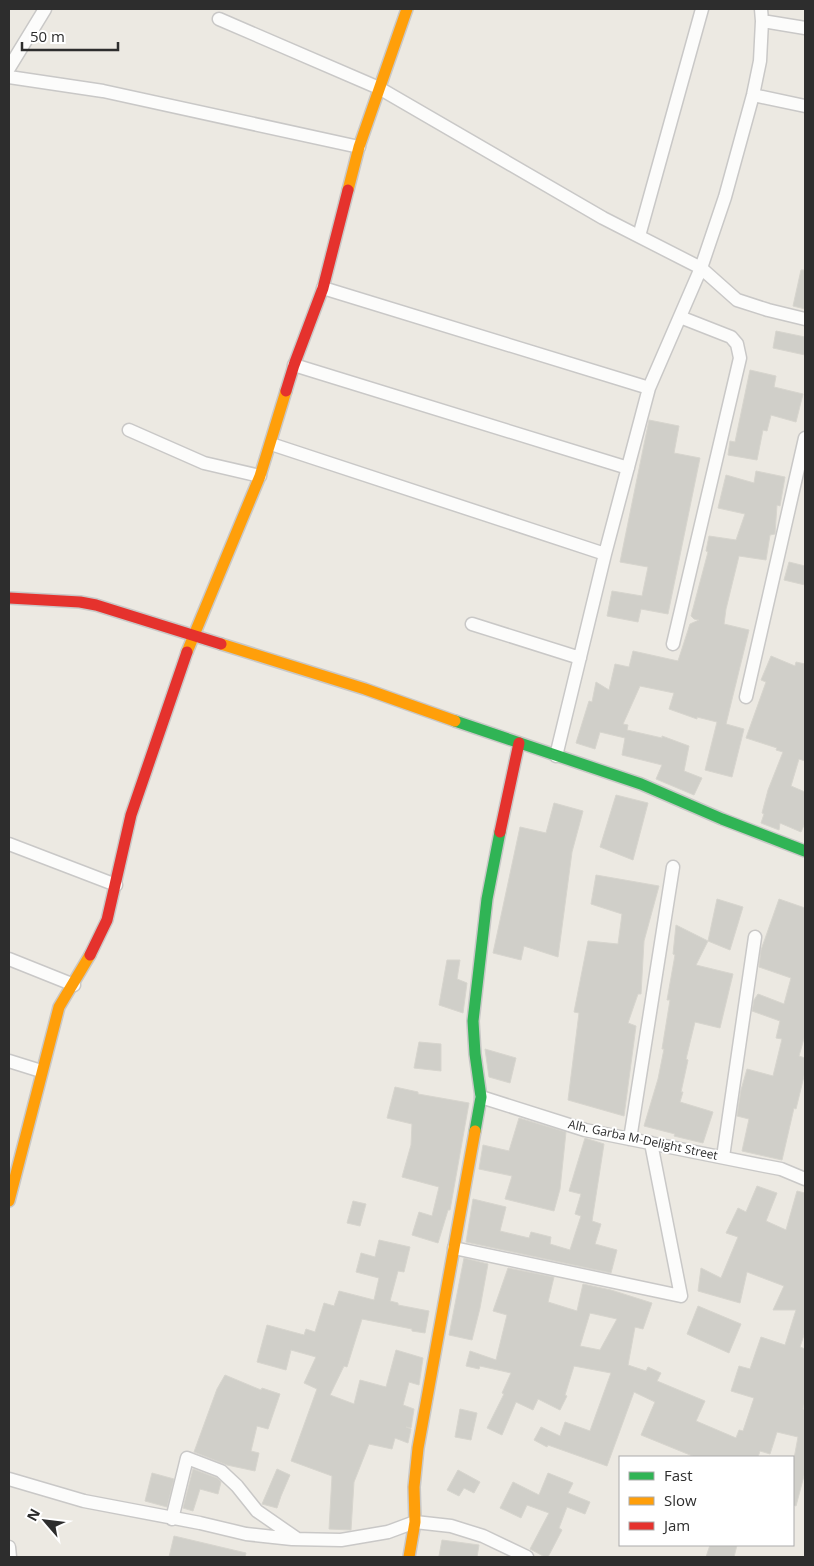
<svg xmlns="http://www.w3.org/2000/svg" width="814" height="1566" viewBox="0 0 814 1566" font-family="'Open Sans',sans-serif">
<style>
.building{fill:#d0cfc9;stroke:#d7d5ce;fill-rule:evenodd}
.lines{fill:none;stroke-linecap:round;stroke-linejoin:round}
.street-casing{stroke:#c9c8c7;stroke-width:15}
.fast-casing{stroke:#c9c8c7;stroke-width:14}
.slow-casing{stroke:#c9c8c7;stroke-width:14}
.jam-casing{stroke:#c9c8c7;stroke-width:14}
.street{stroke:#fcfcfb;stroke-width:12}
.fast{stroke:#30b455;stroke-width:11}
.slow{stroke:#ff9f0a;stroke-width:11}
.jam{stroke:#e5322d;stroke-width:11}
.labels{text-anchor:middle;stroke-width:4;stroke-linejoin:round;paint-order:stroke}
.street-label{font-size:12px;fill:#2d2d2d;stroke:#fff}
</style>
<rect width="100%" height="100%" fill="#ece9e2"/>
<!-- building -->
<path class="building" d="M801,270H805V309L793,306Z
M776,331L805,337V355L773,348Z
M750,370L776,376L774,387L803,394L796,422L771,415L767,431L763,430L757,460L728,455L730,441L735,442Z
M649,420L679,426L674,453L700,458L668,614L641,609L638,622L607,616L612,591L642,596L648,567L620,562Z
M756,471L785,477L780,506L777,505L775,534L770,535L766,560L739,556L726,609L724,624L749,630L726,724L744,729L732,777L705,770L717,722L697,717V719L669,709L674,693L640,686L623,724L628,725L627,730L662,738V736L689,746L684,771L702,778L694,795L656,779L662,765L622,755L625,738L600,732L595,749L576,743L589,701L592,702L596,682L609,690L615,664L629,667L633,651L678,661L690,624L699,620L694,619L691,616L708,552L706,551L709,536L736,540L745,514L718,508L726,475L754,483Z
M789,562L805,566V585L784,580Z
M771,656L795,666L796,662L805,664V761L799,759L791,786L805,792V823L801,832L780,823L779,830L761,823L764,814L762,813L768,790L783,752L776,750L777,748L746,738L766,682L761,680Z
M616,795L648,803L633,860L600,847Z
M554,803L583,811L572,852L558,957L524,946L521,960L493,953L520,827L546,833Z
M596,875L659,886L644,941L641,994H638L628,1023L636,1026L624,1116L568,1100L579,1013L574,1012L588,941L618,944L622,914L591,904Z
M717,899L743,907L730,950L708,941Z
M779,899L805,908V1035L799,1056L805,1058V1072L796,1109L794,1108L782,1160L742,1151L749,1119L737,1116L741,1090L747,1069L773,1076L782,1039L776,1038L780,1021L752,1011L754,1000L758,994L784,1004L791,978L759,967L761,950Z
M676,925L708,941L696,965L733,974L720,1028L695,1022L686,1059L688,1060L681,1092H683L680,1102L713,1112L703,1143L674,1136L675,1134L644,1126L658,1079L664,1049H662L670,1000H667L675,955L673,954Z
M447,960H460L457,979L467,983L463,1013L439,1005Z
M419,1042L441,1044V1071L414,1068Z
M485,1049L516,1058L510,1083L489,1077Z
M395,1087L418,1092V1094L469,1103L450,1210H448L438,1243L412,1235L419,1212L432,1216L439,1187L402,1177L411,1145L412,1124L387,1118Z
M519,1118L566,1132L560,1189L554,1211L505,1199L512,1176L479,1169L483,1145L509,1151Z
M585,1138L604,1144L592,1221L601,1224L595,1244L617,1250L611,1273L466,1242L473,1199L506,1207L500,1231L529,1238L531,1232L551,1237L550,1244L570,1250L581,1216L575,1214L581,1194L569,1191Z
M757,1186L777,1193L766,1221L786,1230L797,1191L805,1193V1332L800,1347L805,1349V1401L803,1409L805,1410V1472L796,1506L793,1505V1464L798,1437L777,1432L770,1454L760,1451L758,1457H695L641,1435L655,1402L634,1392L607,1466L548,1445L547,1447L534,1440L541,1427L560,1436L565,1422L590,1431L611,1373L574,1366L565,1395L567,1396L560,1410L538,1399L533,1410L516,1402L502,1435L487,1428L504,1394L502,1393L511,1373L480,1366L479,1369L466,1366L470,1351L496,1360L507,1315L493,1311L508,1268L554,1277L548,1302L577,1311L583,1284L611,1290L652,1303L643,1329L635,1327L628,1365L646,1371L648,1367L661,1373L657,1381L705,1401L696,1421L736,1438L739,1430L743,1431L754,1398L731,1391L739,1366L750,1369L761,1337L785,1345L796,1310H773L784,1286L747,1272L740,1303L698,1291L701,1268L721,1278L738,1237L726,1233L738,1208L746,1212ZM590,1313L617,1319L600,1350L580,1346Z
M353,1201L366,1204L360,1226L347,1223Z
M379,1240L410,1247L404,1272L398,1271L390,1301L398,1303V1305L429,1311L425,1333L412,1331V1329L362,1319L347,1367L344,1366L330,1395L354,1404L360,1380L386,1387L396,1350L423,1358L419,1385L409,1382L403,1405L414,1409L411,1428L406,1427L411,1429L408,1443L395,1438L392,1449L369,1444L354,1482L351,1530L329,1529L332,1476L291,1461L317,1389L304,1383L316,1357L291,1350L286,1370L257,1362L267,1325L304,1335L306,1329L315,1332L324,1303L334,1306L339,1291L374,1300L379,1278L356,1272L361,1253L375,1257Z
M464,1258L488,1264L480,1308L472,1340L449,1335Z
M698,1306L741,1324L729,1353L687,1334Z
M225,1375L261,1390L262,1388L280,1394L268,1429L257,1426L251,1451L259,1453L255,1471L227,1465L194,1452L217,1389Z
M460,1409L477,1413L471,1440L455,1437Z
M193,1469L217,1478L221,1482L218,1494L200,1489L193,1511L183,1508Z
M277,1469L290,1475L281,1496L277,1508L262,1504Z
M458,1470L480,1482L474,1493L464,1488L459,1496L447,1490Z
M152,1473L174,1479L167,1507L145,1501Z
M548,1473L573,1483L568,1493L590,1502L585,1514L567,1507L559,1528L562,1530L548,1557H545L530,1549L549,1513L527,1505L521,1518L500,1508L513,1482L539,1495Z
M174,1536L246,1553L245,1557H169Z
M442,1540L479,1545L477,1557L439,1556Z
M710,1545H737L734,1557H706Z"/>
<g class="lines">
<!-- street casing -->
<g class="street-casing">
<path id="street" d="M219,19L379,88L603,218L701,268L737,300L768,310L805,319
M762,21L805,28
M9,68L45,9
M9,77L103,91L359,147
M753,95L805,106
M639,236L702,9
M323,288L649,388
M294,365L628,468
M129,430L204,463L260,476
M271,444L605,554
M472,624L580,658
M673,644L740,358L737,344L731,337L680,317
M746,697L805,438
M556,756L605,554L649,388L701,268L725,197L753,95L760,61L762,21L761,9
M9,844L116,885
M9,959L74,985
M9,1061L41,1071
M481,1097L585,1130L765,1166L781,1169L805,1179
M630,1139L673,867
M723,1157L755,937
M454,1248L681,1296L651,1143
M9,1479L84,1501L200,1523L246,1534L292,1539L341,1540L388,1532L415,1522L451,1526L483,1536L527,1557
M172,1519L187,1458L221,1471L237,1486L257,1511L296,1538
M9,1547L10,1557"/>
</g>
<!-- fast casing -->
<g class="fast-casing">
<path id="fast" d="M455,721L641,784L722,819L805,851
M475,1131L481,1097L475,1054L473,1021L487,899L500,832"/>
</g>
<!-- slow casing -->
<g class="slow-casing">
<path id="slow" d="M348,190L359,147L407,9
M221,644L365,689L455,721
M187,652L260,476L286,391
M9,1201L59,1007L90,955
M409,1557L415,1522L414,1487L418,1448L475,1131"/>
</g>
<!-- jam casing -->
<g class="jam-casing">
<path id="jam" d="M286,391L294,365L323,288L348,190
M9,598L80,602L96,605L221,644
M500,832L519,743
M90,955L107,920L131,815L187,652"/>
</g>
<!-- street -->
<use href="#street" class="street"/>
<!-- fast -->
<use href="#fast" class="fast"/>
<!-- slow -->
<use href="#slow" class="slow"/>
<!-- jam -->
<use href="#jam" class="jam"/>
</g>
<g class="labels">
<!-- street labels -->
<g class="street-label">
<text transform="translate(643 1140) rotate(12)" y="4">Alh. Garba M-Delight Street</text>
</g>
</g>
<!-- border -->
<rect width="814" height="1566" fill="none" stroke="#2d2d2d" stroke-width="20"/>
<!-- legend -->
<rect x="619" y="1456" width="175" height="90" fill="#ffffff" stroke="#ababab"/>
<rect x="629" y="1472" width="25" height="8" fill="#30b455" stroke="#ababab"/>
<text x="664" y="1481" font-size="15" fill="#2d2d2d">Fast</text>
<rect x="629" y="1497" width="25" height="8" fill="#ff9f0a" stroke="#ababab"/>
<text x="664" y="1506" font-size="15" fill="#2d2d2d">Slow</text>
<rect x="629" y="1522" width="25" height="8" fill="#e5322d" stroke="#ababab"/>
<text x="664" y="1531" font-size="15" fill="#2d2d2d">Jam</text>
<!-- north arrow -->
<g transform="translate(45 1521) rotate(298)" stroke="#ffffff" stroke-width="4" paint-order="stroke">
<path d="M0-4L9 19L0 12L-9 19Z" fill="#2d2d2d"/>
<text y="-8" font-size="14" font-weight="bold" text-anchor="middle" fill="#2d2d2d">N</text>
</g>
<!-- scale -->
<path d="M22 42v8h96v-8" fill="none" stroke="#2d2d2d" stroke-width="2.5"/>
<text x="30" y="42" font-size="15" fill="#2d2d2d" stroke="#ffffff" stroke-width="4" paint-order="stroke">50 m</text>
</svg>
